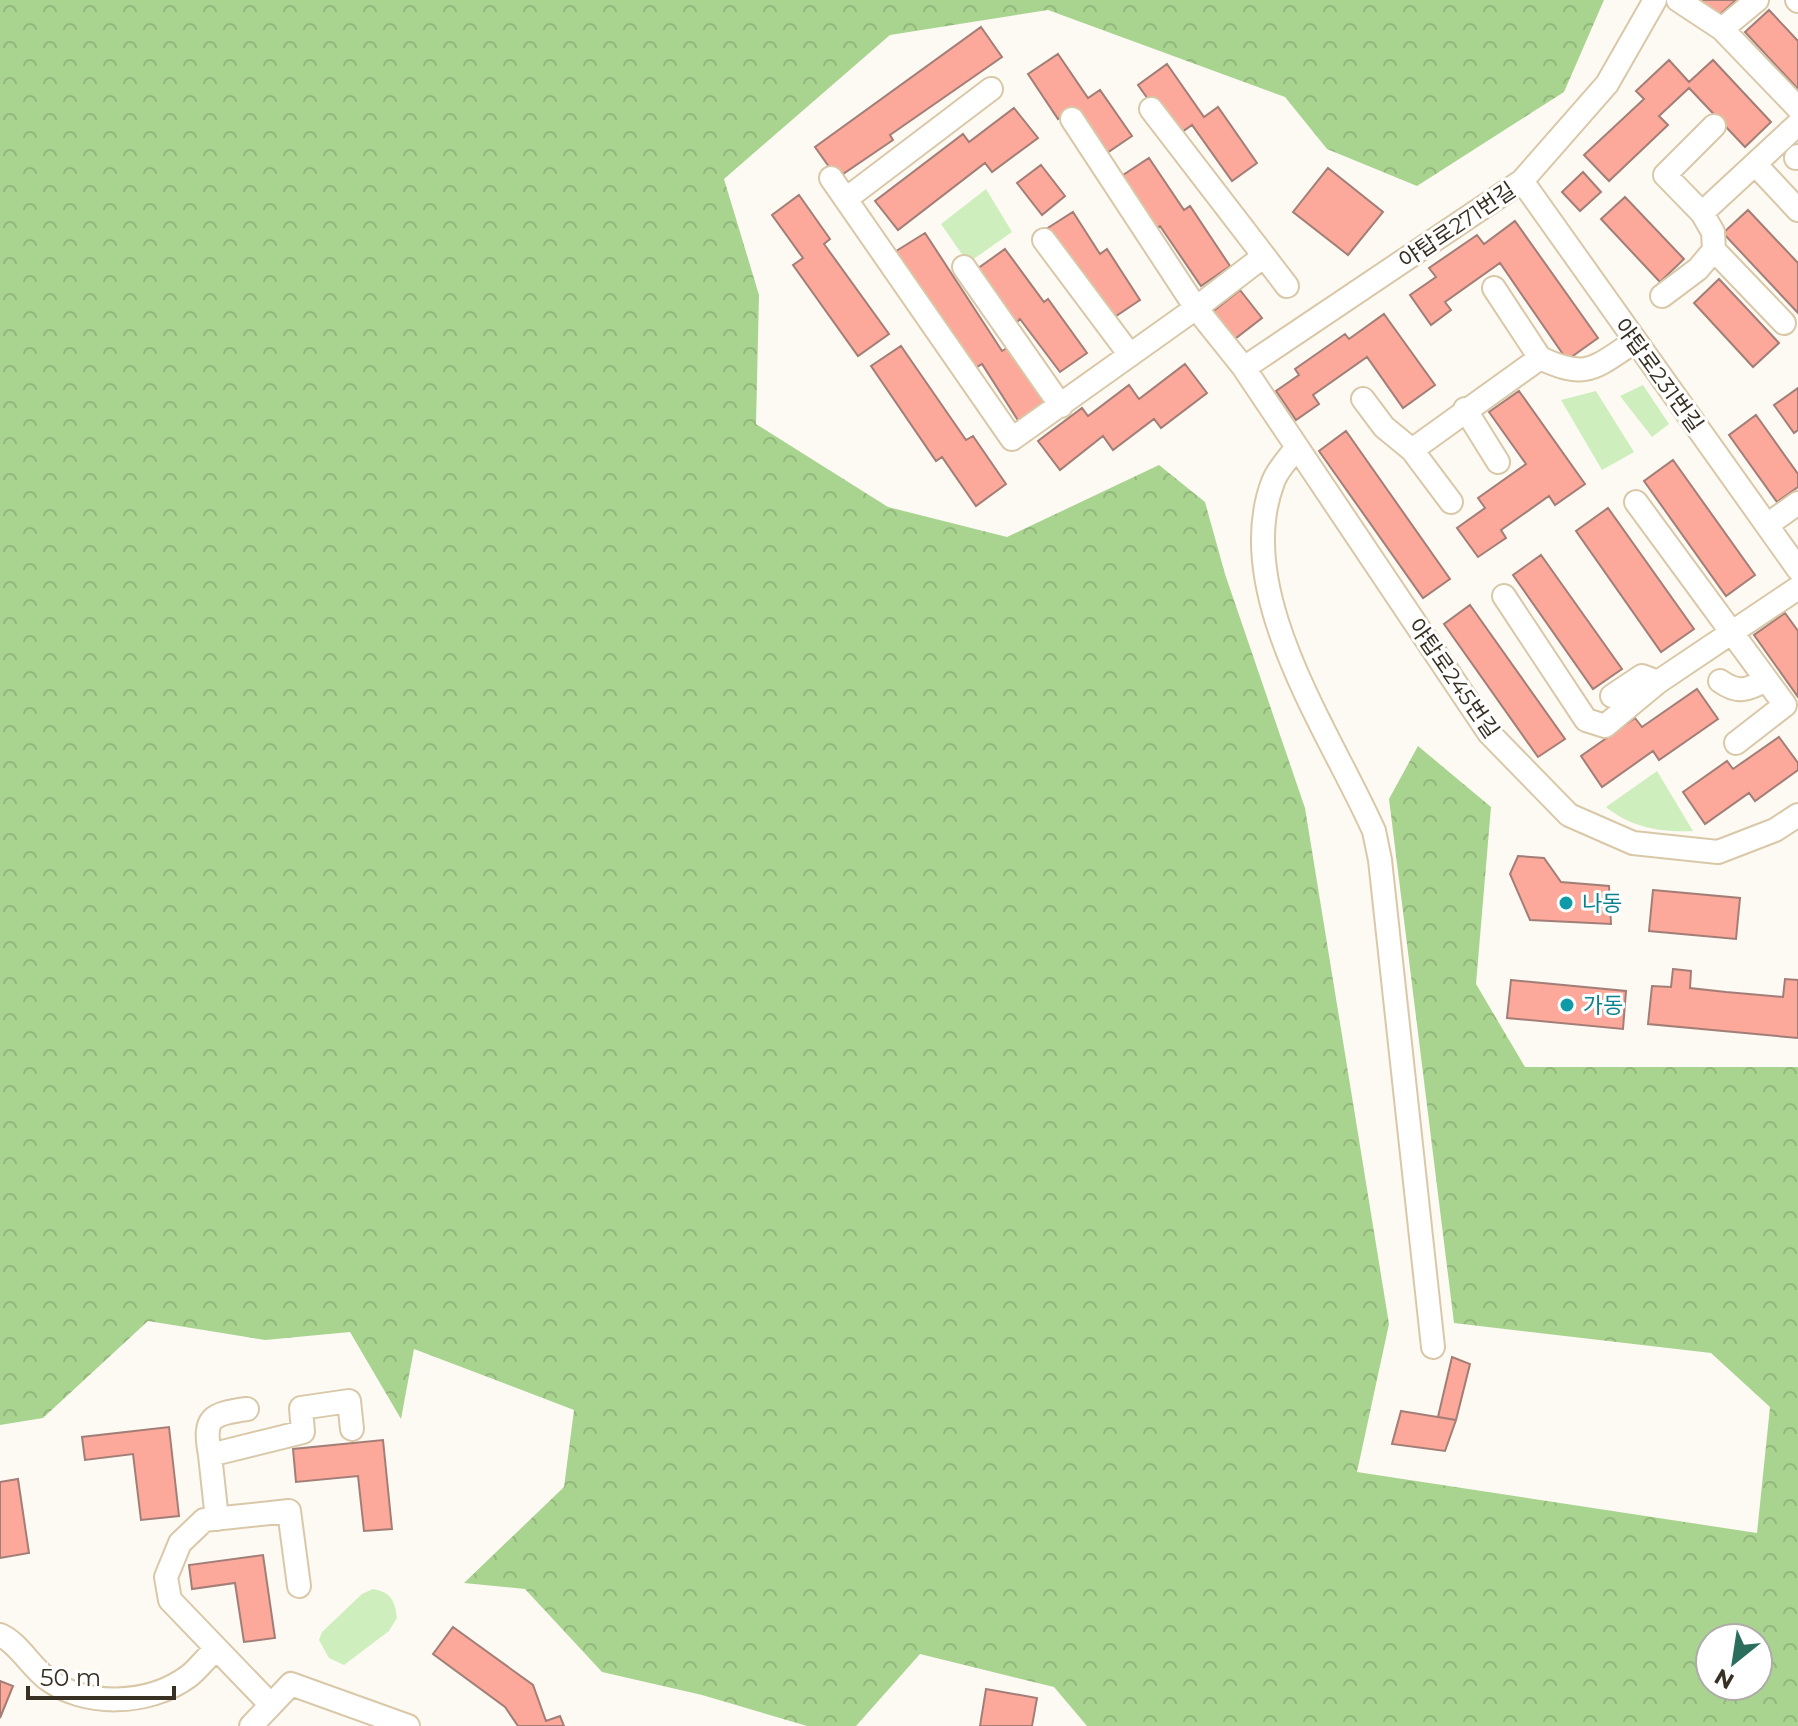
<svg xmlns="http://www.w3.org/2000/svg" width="1798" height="1726" viewBox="0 0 1798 1726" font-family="Montserrat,'Noto Sans KR',sans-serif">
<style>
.green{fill:#ceeebd}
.forest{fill:url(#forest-crowns);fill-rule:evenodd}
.building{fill:#fca89a;stroke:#a27e77;stroke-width:2}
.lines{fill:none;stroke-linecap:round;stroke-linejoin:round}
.minor-casing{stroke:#d9c8a8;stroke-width:26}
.minor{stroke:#fff;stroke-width:22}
.culture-dot{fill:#0f9aa8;stroke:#fff;stroke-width:3}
.labels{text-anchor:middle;stroke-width:6;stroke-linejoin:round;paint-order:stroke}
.street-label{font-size:22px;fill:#373023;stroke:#fff}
.culture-label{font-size:22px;fill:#0d838f;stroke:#fff;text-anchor:start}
</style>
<defs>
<pattern id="forest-crowns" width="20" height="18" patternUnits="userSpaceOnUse" patternTransform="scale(2)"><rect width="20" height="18" fill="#a9d490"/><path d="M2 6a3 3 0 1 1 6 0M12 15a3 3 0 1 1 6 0" fill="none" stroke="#92b67c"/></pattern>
</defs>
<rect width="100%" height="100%" fill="#fdfaf3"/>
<!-- green -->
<path class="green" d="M986,189L1012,232L968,263L941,224Z
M1643,385L1669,424L1652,437L1620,396Z
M1596,391L1634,452L1602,470L1561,400Z
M1657,771L1693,831C1662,833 1630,827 1606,807Z
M373,1589C391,1592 395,1601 397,1618L389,1631L344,1665L329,1658L319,1640L322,1632L362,1594Z"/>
<!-- forest -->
<path class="forest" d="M0,0H1604L1564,92L1417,186L1327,149L1285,97L1048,10L890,35L724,179L759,295L756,424L888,507L1007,537L1159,465L1205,502L1225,574L1305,808L1389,1324L1357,1472L1757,1533L1770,1407L1711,1353L1454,1323L1389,799L1418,746L1491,807L1476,984L1525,1067H1798V1726H1087L1054,1687L920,1654L856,1726H807L702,1695L602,1672L525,1589L464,1583L564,1487L574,1410L414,1349L401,1419L350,1332L265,1340L148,1321L43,1418L0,1425ZM1710,1638H1758V1686H1710Z"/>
<!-- building -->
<path class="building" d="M1699,0H1736L1716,18Z
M1769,10L1798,41V89L1745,32Z
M981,27L1002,57L890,135L893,140L837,178L815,147Z
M1058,54L1088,98L1100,90L1132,136L1101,157L1070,111L1058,119L1028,74Z
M1669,60L1689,82L1713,60L1771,122L1745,147L1689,88L1659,116L1668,125L1609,181L1584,155L1644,99L1636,91Z
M1167,64L1204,117L1218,107L1257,163L1232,181L1192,125L1175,137L1138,85Z
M1014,108L1038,138L992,172L985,163L898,230L875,201L963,134L969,142Z
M1149,158L1184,210L1190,206L1230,266L1201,286L1160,226L1152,231L1117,179Z
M1041,165L1065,196L1042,215L1017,183Z
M1328,168L1383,212L1348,255L1293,212Z
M1583,172L1601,192L1580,211L1562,192Z
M799,195L830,239L824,244L889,334L858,356L793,265L803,258L772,215Z
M1625,197L1684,259L1660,282L1601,219Z
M1748,210L1798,263V313L1723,233Z
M1073,212L1100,254L1107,249L1140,300L1113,318L1079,267L1071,273L1043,231Z
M1515,221L1598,338L1567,360L1500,263L1445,302L1451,310L1431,325L1410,295L1436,277L1429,268L1477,235L1484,244Z
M925,233L1002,351L1012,345L1050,402L1019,422L982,364L971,371L893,253Z
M1005,249L1044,302L1048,299L1087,353L1060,372L1020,319L1016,323L977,269Z
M1719,279L1779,343L1753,367L1694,303Z
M1240,290L1262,318L1227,345L1205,318Z
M1384,314L1435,385L1403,408L1367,357L1313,395L1319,404L1296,420L1276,391L1299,375L1295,369L1345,334L1349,339Z
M901,346L966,440L973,436L1006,484L976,506L942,457L936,461L871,366Z
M1185,364L1207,393L1161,428L1154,419L1113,450L1103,436L1060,470L1038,441L1082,408L1088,416L1129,385L1139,399Z
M1798,388V430L1794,433L1774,405Z
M1519,391L1585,484L1555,505L1549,496L1501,530L1506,538L1478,557L1457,528L1485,508L1478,498L1526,464L1489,412Z
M1756,415L1798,474V487L1777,502L1729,435Z
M1346,431L1450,579L1423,598L1319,451Z
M1673,460L1755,575L1726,596L1644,481Z
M1608,508L1694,629L1661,652L1576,531Z
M1541,555L1622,669L1593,689L1513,575Z
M1470,605L1565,739L1538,757L1444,624Z
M1785,613L1798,631V697L1754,635Z
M1697,689L1718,719L1659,760L1653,751L1602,787L1581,756L1635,718L1642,727Z
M1779,737L1798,763V770L1755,801L1749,793L1705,824L1683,792L1727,761L1733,769Z
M1518,856L1544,858L1561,882L1609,886L1611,924L1530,920L1510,874Z
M1653,890L1740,898L1736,939L1649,931Z
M1673,969L1691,971L1690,988L1726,992L1783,997L1785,979L1798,980V1038L1648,1024L1652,986L1671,987Z
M1511,980L1626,991L1623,1029L1507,1018Z
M1452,1357L1470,1364L1456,1420L1438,1417Z
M1401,1411L1456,1420L1445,1451L1392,1444Z
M169,1427L179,1516L141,1520L133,1454L85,1460L82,1437Z
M383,1440L392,1529L364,1531L358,1476L296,1482L293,1449Z
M18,1479L29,1553L0,1558V1482Z
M263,1555L275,1638L244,1642L235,1583L192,1589L189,1565Z
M453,1627L533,1685L546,1721L560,1716L564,1726H518L505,1707L433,1654Z
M0,1681L13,1686L0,1718Z
M986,1689L1037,1698L1032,1726H980Z"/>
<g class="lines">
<!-- minor casing -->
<g class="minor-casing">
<path id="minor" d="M1678,0L1722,29L1798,108
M1797,0L1798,1
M1722,29L1757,0
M1151,109L1264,256L1196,308L1244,368L1489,733L1569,815L1633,843L1718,852L1775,830L1798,815
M1796,158L1798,156
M1755,164L1798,210
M831,178L1012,439L1196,308L1072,119
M1522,181L1798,569
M846,199L991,89
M1702,213L1665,175L1714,126
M1044,240L1130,355
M1714,250L1784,323
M1264,256L1287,286
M964,267L1061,406
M1494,288L1540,358
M1662,296L1698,269L1714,250L1713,232L1702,213L1798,124
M1244,368L1522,181L1607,84L1655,0
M1363,399L1384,427L1412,450
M1465,409L1498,462
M1297,447C1289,458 1277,470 1273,482C1231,592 1330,732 1374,831L1380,860L1433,1347
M1451,502L1412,450L1540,358C1587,380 1594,368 1634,342
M1636,502L1785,705L1736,743
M1767,525L1798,503
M1504,596L1586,720L1605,726L1658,682L1798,588
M1720,681C1738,694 1748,690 1766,680
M1612,696L1642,676L1658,682
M210,1455C203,1417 211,1414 247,1409
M217,1519L210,1455L303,1432L301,1408L349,1401L352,1429
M0,1635C17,1642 30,1665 45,1677C83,1708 149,1706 189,1676C198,1669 206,1658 215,1650
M271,1705L170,1600L166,1577L180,1543L204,1520L289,1511L299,1586
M251,1726L291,1684L408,1726"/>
</g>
<!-- minor -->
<use href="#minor" class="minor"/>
</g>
<!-- markers -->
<g class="culture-dot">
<circle cx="1566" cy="903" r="8"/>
<circle cx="1567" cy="1005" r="8"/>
</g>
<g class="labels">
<!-- street labels -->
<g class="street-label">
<text transform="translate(1457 225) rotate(-34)" y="8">야탑로271번길</text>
<text transform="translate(1659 375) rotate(54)" y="8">야탑로231번길</text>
<text transform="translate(1454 678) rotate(55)" y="8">야탑로245번길</text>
</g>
<!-- culture labels -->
<g class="culture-label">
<text x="1582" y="911">나동</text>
<text x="1583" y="1013">가동</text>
</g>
</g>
<!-- north arrow -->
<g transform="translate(1734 1662) rotate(210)"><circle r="38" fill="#ffffff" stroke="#afaca7" stroke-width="2"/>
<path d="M0-6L14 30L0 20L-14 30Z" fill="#2c6e5e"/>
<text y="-12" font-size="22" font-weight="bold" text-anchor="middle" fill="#373023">N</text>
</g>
<!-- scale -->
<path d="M28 1686v12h146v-12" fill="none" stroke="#373023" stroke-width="4"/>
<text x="40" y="1686" font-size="24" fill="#373023" stroke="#ffffff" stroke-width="6" paint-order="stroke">50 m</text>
</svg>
